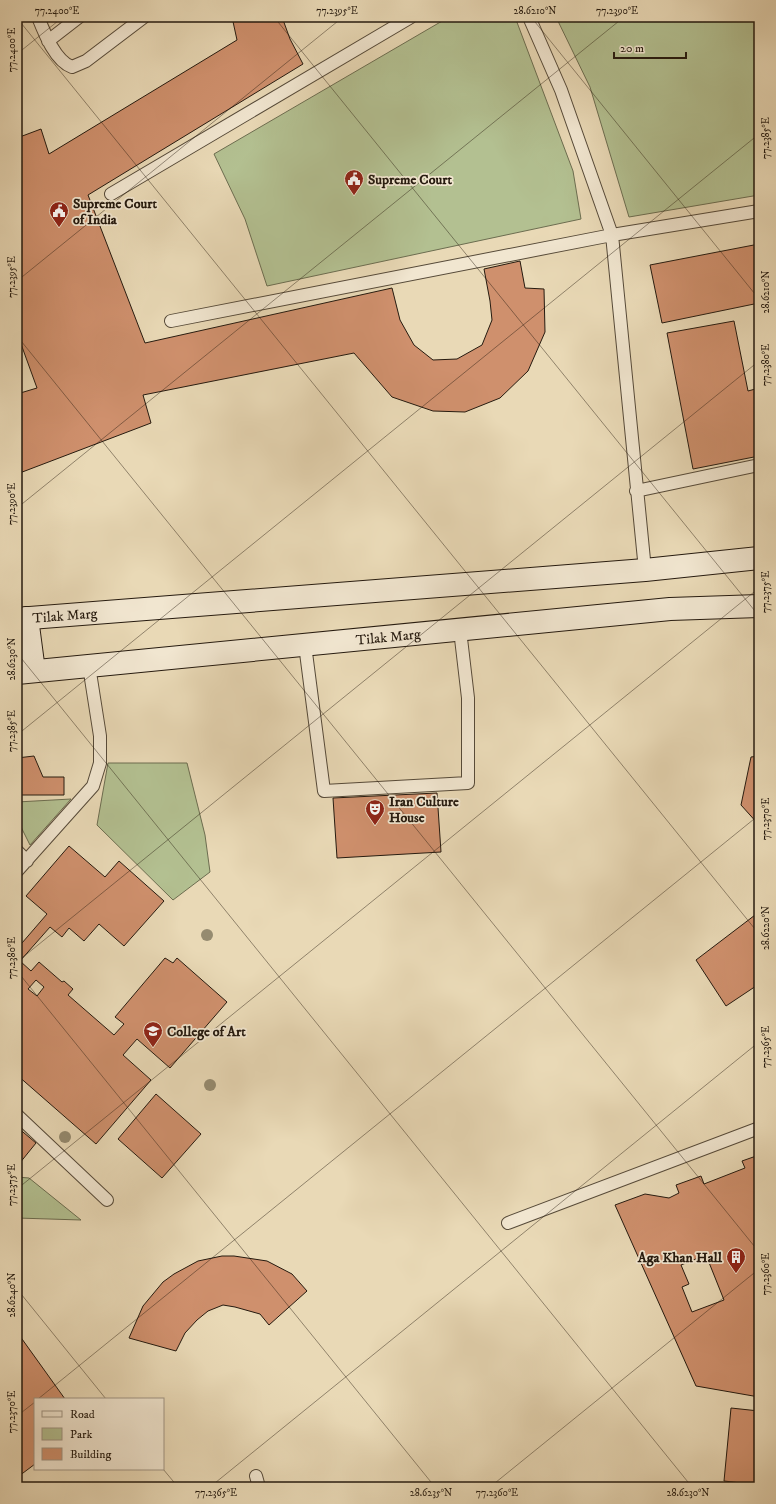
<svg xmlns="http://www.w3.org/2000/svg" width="776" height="1504" viewBox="0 0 776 1504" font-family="'IM FELL DW Pica',serif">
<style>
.green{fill:#b3c091;stroke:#6c6d50}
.building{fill:#cf906d;stroke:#251a0f;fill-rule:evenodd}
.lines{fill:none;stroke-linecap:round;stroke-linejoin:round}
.service-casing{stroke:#564a39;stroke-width:14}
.secondary-casing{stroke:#251a0f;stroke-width:24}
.service{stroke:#f1e6d0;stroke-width:12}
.secondary{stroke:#f1e6d0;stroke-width:22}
.tree{fill:#958b70}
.ticks{fill:none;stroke:#251a0f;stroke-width:1;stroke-opacity:0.45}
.labels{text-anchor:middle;stroke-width:3.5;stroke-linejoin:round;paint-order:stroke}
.poi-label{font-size:14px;font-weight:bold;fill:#251a0f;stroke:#f1e6d0;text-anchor:start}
.street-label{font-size:14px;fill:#251a0f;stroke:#f1e6d0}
.neatline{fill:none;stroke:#251a0f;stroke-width:1.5}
.ticks-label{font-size:10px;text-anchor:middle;fill:#251a0f}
</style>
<rect width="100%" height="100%" fill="#e9d9b6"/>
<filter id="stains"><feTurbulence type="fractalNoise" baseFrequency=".005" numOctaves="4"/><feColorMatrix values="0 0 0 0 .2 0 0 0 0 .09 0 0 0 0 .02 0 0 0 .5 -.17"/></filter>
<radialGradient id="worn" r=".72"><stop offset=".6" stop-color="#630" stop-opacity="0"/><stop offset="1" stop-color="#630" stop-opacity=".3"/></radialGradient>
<!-- green -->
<path class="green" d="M449,17H515L573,171L581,219L267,286L245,219L214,154Z
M556,17H757L759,23V195L629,217L590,87Z
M108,763H187L205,835L210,872L173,900L97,825Z
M71,799L30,845L17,819V802Z
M17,1177L29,1178L81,1220L17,1218Z"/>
<!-- building -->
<path class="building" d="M232,17H282L290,39L303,64L88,195L145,343L392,288L400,320L414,345L433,360L457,359L482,345L492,320L490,301L484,269L520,261L525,288L544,289L545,332L528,371L500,398L465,412L433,411L392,397L354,353L143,395L151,423L17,474V394L37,388L17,333V138L41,129L49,154L237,40Z
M759,244V303L662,323L650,265Z
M734,321L748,391L759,388V456L693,469L667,333Z
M34,756L43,777H64V795H17V758Z
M759,756V825L741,805L751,757Z
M437,793L441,852L337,858L333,798Z
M69,846L105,877L119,861L164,901L124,946L99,924L84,941L69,928L62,937L50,927L20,961L31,971L39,962L62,982L64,981L73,989L68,995L114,1035L124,1024L115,1017L165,958L173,963L177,958L227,1002L170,1068L137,1039L123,1055L151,1080L96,1144L17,1075V939L22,943L47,914L26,896ZM36,980L44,987L37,996L28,989Z
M759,912V984L726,1006L696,960Z
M156,1094L201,1134L162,1178L118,1139Z
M17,1127L36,1143L19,1164L17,1163Z
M759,1155V1237L756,1238L759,1245V1397L696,1386L615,1205L645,1194L669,1198L679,1193L676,1185L701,1176L704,1184L745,1168L742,1161ZM706,1255L724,1300L692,1312L682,1287L689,1284L681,1265Z
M222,1256H234L267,1261L292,1274L307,1291L269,1325L260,1314L235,1307L223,1305L208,1311L197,1320L185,1333L176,1351L129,1338L143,1306L163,1282L174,1274L198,1261Z
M17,1332L65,1399H35V1464L19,1476L17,1473Z
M731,1408L759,1411V1487H740L741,1483L724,1481Z"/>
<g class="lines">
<!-- service casing -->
<g class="service-casing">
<path id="service" d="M38,17C44,32 55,61 72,67L86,61L144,17
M529,17L561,90L612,235L645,570
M48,41L79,17
M111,194L411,17
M171,321L612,235L759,211
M636,491L759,465
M305,645L324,791L468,783V698L460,630
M17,851L27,861
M17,871L93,786L100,763V736L89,666
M17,1115L107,1200
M508,1223L759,1128
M256,1476L259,1487"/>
</g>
<!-- secondary casing -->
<g class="secondary-casing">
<g id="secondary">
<path d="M27,618L34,671"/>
<path id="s1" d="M17,619L645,570L759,558"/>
<path id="s2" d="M17,673L670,609L759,606"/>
</g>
</g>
<!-- service -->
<use href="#service" class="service"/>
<!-- secondary -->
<use href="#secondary" class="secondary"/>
</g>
<!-- trees -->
<g class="tree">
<circle cx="207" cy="935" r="6"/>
<circle cx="210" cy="1085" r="6"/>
<circle cx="65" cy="1137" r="6"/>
</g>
<!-- ticks -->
<path class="ticks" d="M274,17L759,616M531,17L759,299M17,18L759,934M17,54L63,17M17,281L343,17M17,336L759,1252M17,508L624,17M17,653L692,1487M17,735L759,134M17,962L759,361M17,971L435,1487M17,1189L759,588M17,1289L106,1399M38,1399L759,815M17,1416L35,1402M163,1469L178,1487M210,1487L759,1042M490,1487L759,1269"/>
<!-- icons -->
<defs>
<g id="civic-pin" transform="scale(1)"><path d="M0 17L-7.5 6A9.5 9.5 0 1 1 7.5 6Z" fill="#8f2418" stroke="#f1e6d0"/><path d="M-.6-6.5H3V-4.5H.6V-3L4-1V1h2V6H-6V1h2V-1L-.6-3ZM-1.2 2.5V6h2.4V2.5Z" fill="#fff"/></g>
<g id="theatre-pin" transform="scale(1)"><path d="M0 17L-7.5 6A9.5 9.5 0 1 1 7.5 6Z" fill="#8f2418" stroke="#f1e6d0"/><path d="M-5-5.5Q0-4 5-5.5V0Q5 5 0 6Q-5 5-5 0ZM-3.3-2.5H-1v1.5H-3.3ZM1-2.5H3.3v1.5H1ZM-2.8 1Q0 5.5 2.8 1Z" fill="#fff"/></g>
<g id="university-pin" transform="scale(1)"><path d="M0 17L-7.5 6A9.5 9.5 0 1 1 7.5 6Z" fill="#8f2418" stroke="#f1e6d0"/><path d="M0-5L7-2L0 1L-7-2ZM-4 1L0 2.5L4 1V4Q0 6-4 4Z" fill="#fff"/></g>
<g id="building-pin" transform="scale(1)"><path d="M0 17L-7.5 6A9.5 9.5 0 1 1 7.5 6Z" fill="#8f2418" stroke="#f1e6d0"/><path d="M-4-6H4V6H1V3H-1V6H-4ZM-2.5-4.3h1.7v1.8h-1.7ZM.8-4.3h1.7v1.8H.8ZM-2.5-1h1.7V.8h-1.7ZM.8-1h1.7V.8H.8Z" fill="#fff"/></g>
</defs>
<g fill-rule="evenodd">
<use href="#civic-pin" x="354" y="179"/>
<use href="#civic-pin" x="59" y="211"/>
<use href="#theatre-pin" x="375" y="809"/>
<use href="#university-pin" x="153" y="1031"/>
<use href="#building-pin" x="736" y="1257"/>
</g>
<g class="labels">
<!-- poi labels -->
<g class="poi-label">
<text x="368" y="184">Supreme Court</text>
<text x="73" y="208">Supreme Court<tspan x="73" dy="16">of India</tspan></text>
<text x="389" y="806">Iran Culture<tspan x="389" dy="16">House</tspan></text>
<text x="167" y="1036">College of Art</text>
<text x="722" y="1262" text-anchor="end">Aga Khan Hall</text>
</g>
<!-- street labels -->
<g class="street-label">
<text dy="5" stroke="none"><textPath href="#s1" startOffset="48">Tilak Marg</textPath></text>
<text dy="5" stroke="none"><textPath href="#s2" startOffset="373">Tilak Marg</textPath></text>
</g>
</g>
<!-- margin -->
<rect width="776" height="1504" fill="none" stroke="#e9d9b6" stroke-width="44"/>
<!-- legend -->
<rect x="34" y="1398" width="130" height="72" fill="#f1e6d0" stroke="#9f9483"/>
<rect x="42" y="1411" width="20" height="6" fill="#f1e6d0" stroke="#9f9483"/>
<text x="70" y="1418" font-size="12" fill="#251a0f">Road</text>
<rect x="42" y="1428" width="20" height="12" fill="#b3c091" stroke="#9f9483"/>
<text x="70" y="1438" font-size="12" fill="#251a0f">Park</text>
<rect x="42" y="1448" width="20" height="12" fill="#cf906d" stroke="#9f9483"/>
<text x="70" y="1458" font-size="12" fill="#251a0f">Building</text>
<!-- scale -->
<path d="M614 52v6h72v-6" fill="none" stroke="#251a0f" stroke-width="2"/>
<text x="620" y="52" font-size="12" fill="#251a0f" stroke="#f1e6d0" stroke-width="3" paint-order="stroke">20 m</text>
<rect x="22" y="22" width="732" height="1460" class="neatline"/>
<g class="ticks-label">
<text x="57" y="14">77.2400°E</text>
<text x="337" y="14">77.2395°E</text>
<text x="535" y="14">28.6210°N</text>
<text x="617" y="14">77.2390°E</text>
<text transform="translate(11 50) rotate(-90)" y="4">77.2400°E</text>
<text transform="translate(765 138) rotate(-90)" y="4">77.2385°E</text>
<text transform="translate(11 277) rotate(-90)" y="4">77.2395°E</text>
<text transform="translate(765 292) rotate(-90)" y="4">28.6210°N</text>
<text transform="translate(765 365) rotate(-90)" y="4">77.2380°E</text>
<text transform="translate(11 504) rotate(-90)" y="4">77.2390°E</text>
<text transform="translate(765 592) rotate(-90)" y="4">77.2375°E</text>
<text transform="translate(11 659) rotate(-90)" y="4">28.6230°N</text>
<text transform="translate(11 731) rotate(-90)" y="4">77.2385°E</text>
<text transform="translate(765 819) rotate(-90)" y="4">77.2370°E</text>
<text transform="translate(765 928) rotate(-90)" y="4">28.6220°N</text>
<text transform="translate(11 958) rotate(-90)" y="4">77.2380°E</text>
<text transform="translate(765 1047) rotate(-90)" y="4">77.2365°E</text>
<text transform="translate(11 1185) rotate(-90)" y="4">77.2375°E</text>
<text transform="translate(765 1274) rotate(-90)" y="4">77.2360°E</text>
<text transform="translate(11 1295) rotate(-90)" y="4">28.6240°N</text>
<text transform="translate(11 1412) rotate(-90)" y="4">77.2370°E</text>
<text x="216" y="1496">77.2365°E</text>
<text x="431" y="1496">28.6235°N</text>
<text x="497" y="1496">77.2360°E</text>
<text x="688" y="1496">28.6230°N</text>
</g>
<rect width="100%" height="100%" filter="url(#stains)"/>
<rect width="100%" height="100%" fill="url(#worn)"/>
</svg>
